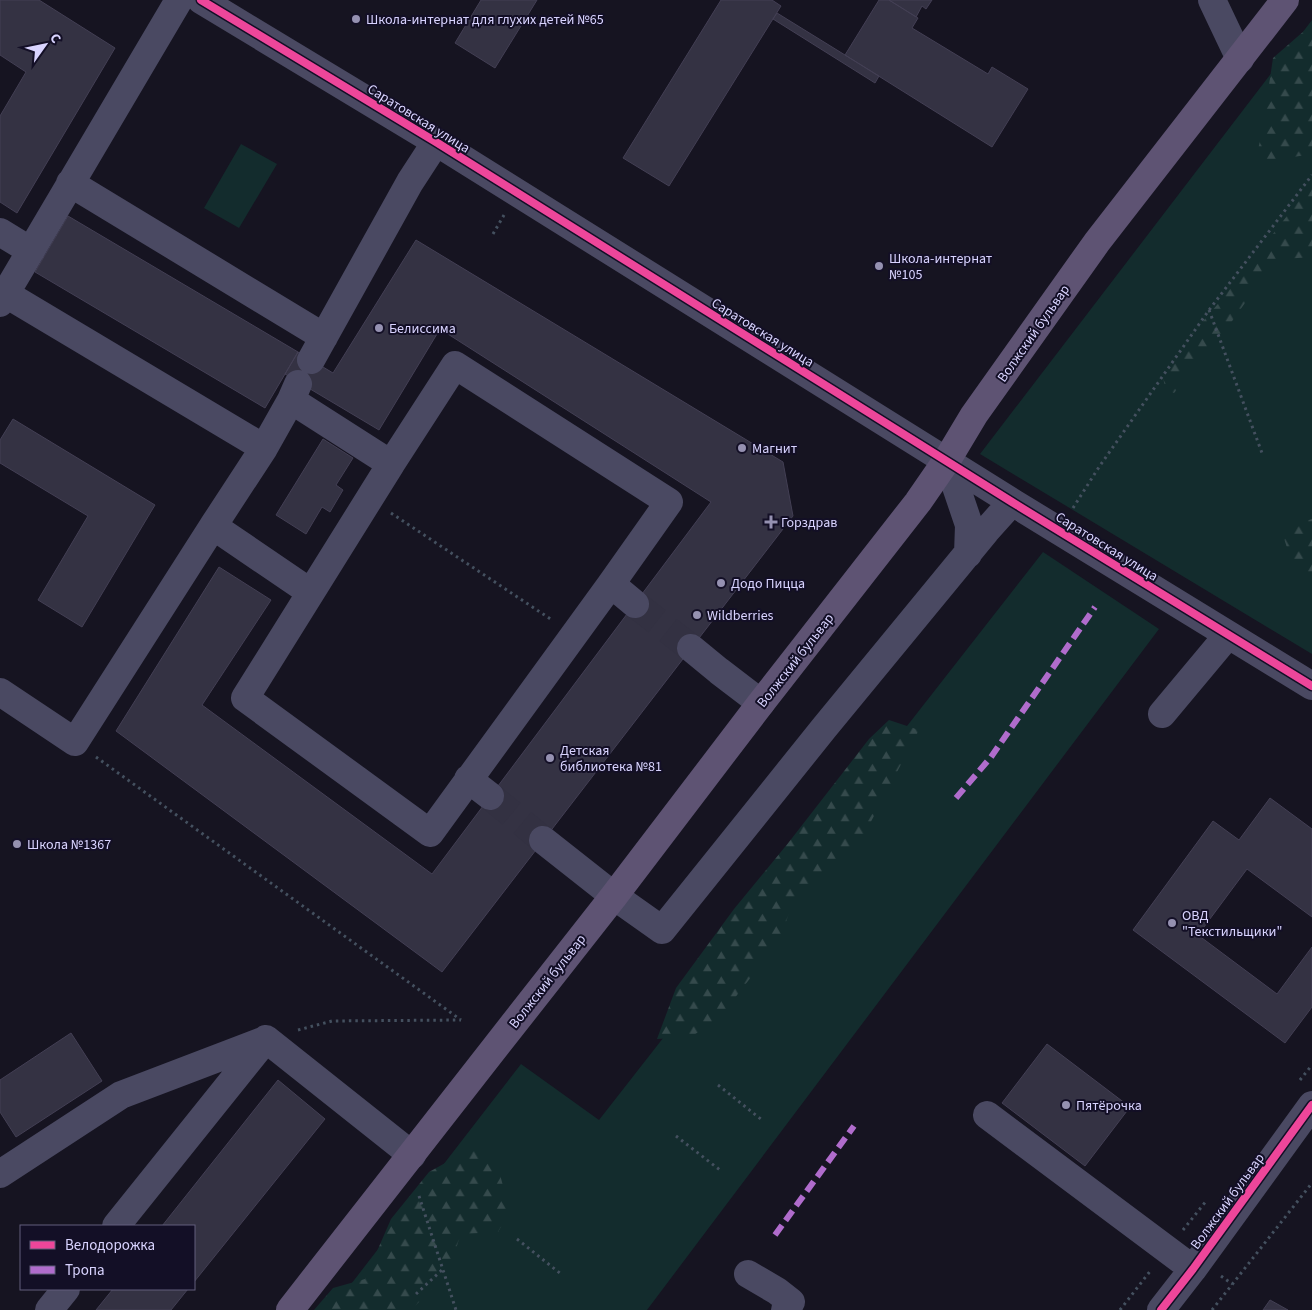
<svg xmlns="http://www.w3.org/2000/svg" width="1312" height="1310" viewBox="0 0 1312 1310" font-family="'Source Sans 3',sans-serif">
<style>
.green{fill:#132c2d}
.forest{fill:url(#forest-firs)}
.building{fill:#343243;stroke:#433f54}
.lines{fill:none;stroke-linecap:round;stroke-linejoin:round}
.minor-tunnel{stroke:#333142;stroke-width:28;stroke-dasharray:28 14;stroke-linecap:butt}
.path{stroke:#44505f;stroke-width:3;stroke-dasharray:2.5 4;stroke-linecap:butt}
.minor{stroke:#4a4962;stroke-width:28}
.major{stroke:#5e5373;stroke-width:28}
.quiet{stroke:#b06ccc;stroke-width:6;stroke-dasharray:12 6;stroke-linecap:butt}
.cycleway-casing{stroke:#130f26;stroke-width:11}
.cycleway{stroke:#ed469a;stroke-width:8}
.poi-dot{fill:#9591b1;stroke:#130f26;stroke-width:2}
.labels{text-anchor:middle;stroke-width:4;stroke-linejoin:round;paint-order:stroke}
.poi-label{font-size:14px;fill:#d9d4ff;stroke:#130f26;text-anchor:start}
.street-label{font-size:14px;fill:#d9d4ff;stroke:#130f26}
</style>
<defs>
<pattern id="forest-firs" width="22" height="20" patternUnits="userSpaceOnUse" patternTransform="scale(1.25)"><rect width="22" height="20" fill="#132c2d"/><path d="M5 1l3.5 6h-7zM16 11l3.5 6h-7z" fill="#354a4c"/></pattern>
</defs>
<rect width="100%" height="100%" fill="#161421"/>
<!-- green -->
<path class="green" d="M1312,20V654L980,454Z
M241,144L277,164L239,228L204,208Z
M1043,552L1159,629L647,1310H331L521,1064L599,1120Z"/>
<!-- forest -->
<path class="forest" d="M1312,24V154L1255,163L1262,132L1273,58Z
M1312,184V257L1283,259L1262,279L1225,331L1174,393L1165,389L1162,369L1223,298Z
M1312,519V585L1290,557L1281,529Z
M889,720L919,730L865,833L790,910L780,940L716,1022L690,1037L657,1039L676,988L734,909L789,842L869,739Z
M474,1147L486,1148L497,1164L510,1211L498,1232L461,1234L453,1257L431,1290L411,1310H314L333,1288L365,1279L391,1219L429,1172Z"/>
<!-- building -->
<path class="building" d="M0,0H39L115,48L17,213L0,202V116L26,72L0,55Z
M481,0H537L495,68L455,43Z
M721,0H772L781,6L669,186L623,158Z
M879,0H889L918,18L912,28L988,74L992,67L1028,89L992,147L845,55Z
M889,0H932L926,9L922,6L916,17Z
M777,13L879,76L875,83L773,19Z
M68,216L298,352L265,408L35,272Z
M416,240L783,462L793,516L442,972L116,731L219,567L271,600L202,705L432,874L711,502L440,329L379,430L285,374L298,352L333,373Z
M13,419L155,505L82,627L38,600L88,516L0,463V440Z
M323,439L353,458L336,485L343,490L330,512L322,507L306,534L276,515Z
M1270,798L1312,829V917L1247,869L1198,935L1277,994L1312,947V1007L1285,1043L1133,930L1213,821L1239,840Z
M71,1033L102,1081L16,1137L0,1112V1080Z
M1047,1044L1130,1107L1085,1166L1002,1103Z
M278,1080L325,1119L194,1282V1226H162Z
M113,1289H188L171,1310H96Z
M1270,1300L1288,1310H1263Z"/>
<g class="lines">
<!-- minor-tunnel -->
<path class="minor-tunnel" d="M635,604L691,648
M490,796L543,840"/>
<!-- path -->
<path class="path" d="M493,234L504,215
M1209,310L1262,453
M1073,508L1099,467L1209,310L1312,175
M391,513L552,620
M96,757L461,1020
M298,1030L332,1021L461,1020
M1300,1080L1312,1065
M718,1085L762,1120
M676,1136L720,1170
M419,1196L456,1310
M1183,1230L1207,1200
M517,1239L561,1274
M1221,1276L1232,1284
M416,1294L443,1269
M1120,1310L1151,1270
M1212,1310L1312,1183"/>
<!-- minor -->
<path class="minor" d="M201,0L436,142L1012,502L1312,686
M1212,0L1240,59
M70,183L324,337
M0,232L31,251
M6,294L264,448L291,400L298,384
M0,303L179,0
M311,360L410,182L436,142
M291,400L391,464L455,365L669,502L611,584L430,833L245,698L391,464
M947,460L969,525L968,554
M213,526L264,448
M611,584L635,604
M691,648L719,671L761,703
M0,692L75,742L213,526L310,592
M1162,714L1228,635
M468,779L490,796
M543,840L614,896L662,930L824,728L986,531L1012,502
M987,1115L1193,1269
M0,1174L121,1095L265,1040
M116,1226L266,1039L412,1155
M748,1274L777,1291L791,1302L785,1310
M49,1310L66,1289
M1161,1310L1193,1269L1312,1105"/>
<!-- major -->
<path class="major" d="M290,1310L497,1045L614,896L761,703L918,502L947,460L974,415L1097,242L1285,0"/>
<!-- quiet -->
<path class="quiet" d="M956,798L991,757L1095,607
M775,1235L854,1126"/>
<!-- cycleway casing -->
<g class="cycleway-casing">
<path id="cycleway" d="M201,0L436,142L1012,502L1312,686
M1161,1310L1193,1269L1312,1105"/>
</g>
<!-- cycleway -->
<use href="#cycleway" class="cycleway"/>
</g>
<!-- markers -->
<g class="poi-dot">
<circle cx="356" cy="19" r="5"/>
<circle cx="879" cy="266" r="5"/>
<circle cx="379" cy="328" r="5"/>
<circle cx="742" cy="448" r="5"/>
<path d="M768.5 514.5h5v5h5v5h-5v5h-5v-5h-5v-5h5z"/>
<circle cx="721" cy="583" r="5"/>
<circle cx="697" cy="615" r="5"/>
<circle cx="550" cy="758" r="5"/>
<circle cx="17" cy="844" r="5"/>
<circle cx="1172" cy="923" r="5"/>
<circle cx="1066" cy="1105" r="5"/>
</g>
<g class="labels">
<!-- poi labels -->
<g class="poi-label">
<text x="366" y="24">Школа-интернат для глухих детей №65</text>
<text x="889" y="263">Школа-интернат<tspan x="889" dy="16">№105</tspan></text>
<text x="389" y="333">Белиссима</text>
<text x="752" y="453">Магнит</text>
<text x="781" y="527">Горздрав</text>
<text x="731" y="588">Додо Пицца</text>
<text x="707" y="620">Wildberries</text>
<text x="560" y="755">Детская<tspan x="560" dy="16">библиотека №81</tspan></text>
<text x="27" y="849">Школа №1367</text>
<text x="1182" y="920">ОВД<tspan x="1182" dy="16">"Текстильщики"</tspan></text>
<text x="1076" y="1110">Пятёрочка</text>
</g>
<!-- street labels -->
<g class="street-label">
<text transform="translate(419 118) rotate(32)" y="5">Саратовская улица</text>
<text transform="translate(763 332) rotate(32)" y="5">Саратовская улица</text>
<text transform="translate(1033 333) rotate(-55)" y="5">Волжский бульвар</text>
<text transform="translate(1107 546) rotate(32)" y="5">Саратовская улица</text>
<text transform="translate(795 660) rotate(-52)" y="5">Волжский бульвар</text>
<text transform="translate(547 981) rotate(-52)" y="5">Волжский бульвар</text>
<text transform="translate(1227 1201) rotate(-54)" y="5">Волжский бульвар</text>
</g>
</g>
<!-- legend -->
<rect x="20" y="1225" width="175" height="65" fill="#130f26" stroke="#625e7d"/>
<rect x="30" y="1241" width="25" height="8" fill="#ed469a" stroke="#625e7d"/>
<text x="65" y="1250" font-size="15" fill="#d9d4ff">Велодорожка</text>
<rect x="30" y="1266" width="25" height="8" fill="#b06ccc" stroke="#625e7d"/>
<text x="65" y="1275" font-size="15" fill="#d9d4ff">Тропа</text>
<!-- north arrow -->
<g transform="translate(45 45) rotate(57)" stroke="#130f26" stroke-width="4" paint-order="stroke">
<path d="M0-4L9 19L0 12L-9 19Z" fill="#d9d4ff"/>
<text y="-8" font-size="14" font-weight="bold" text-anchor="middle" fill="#d9d4ff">С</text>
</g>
</svg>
